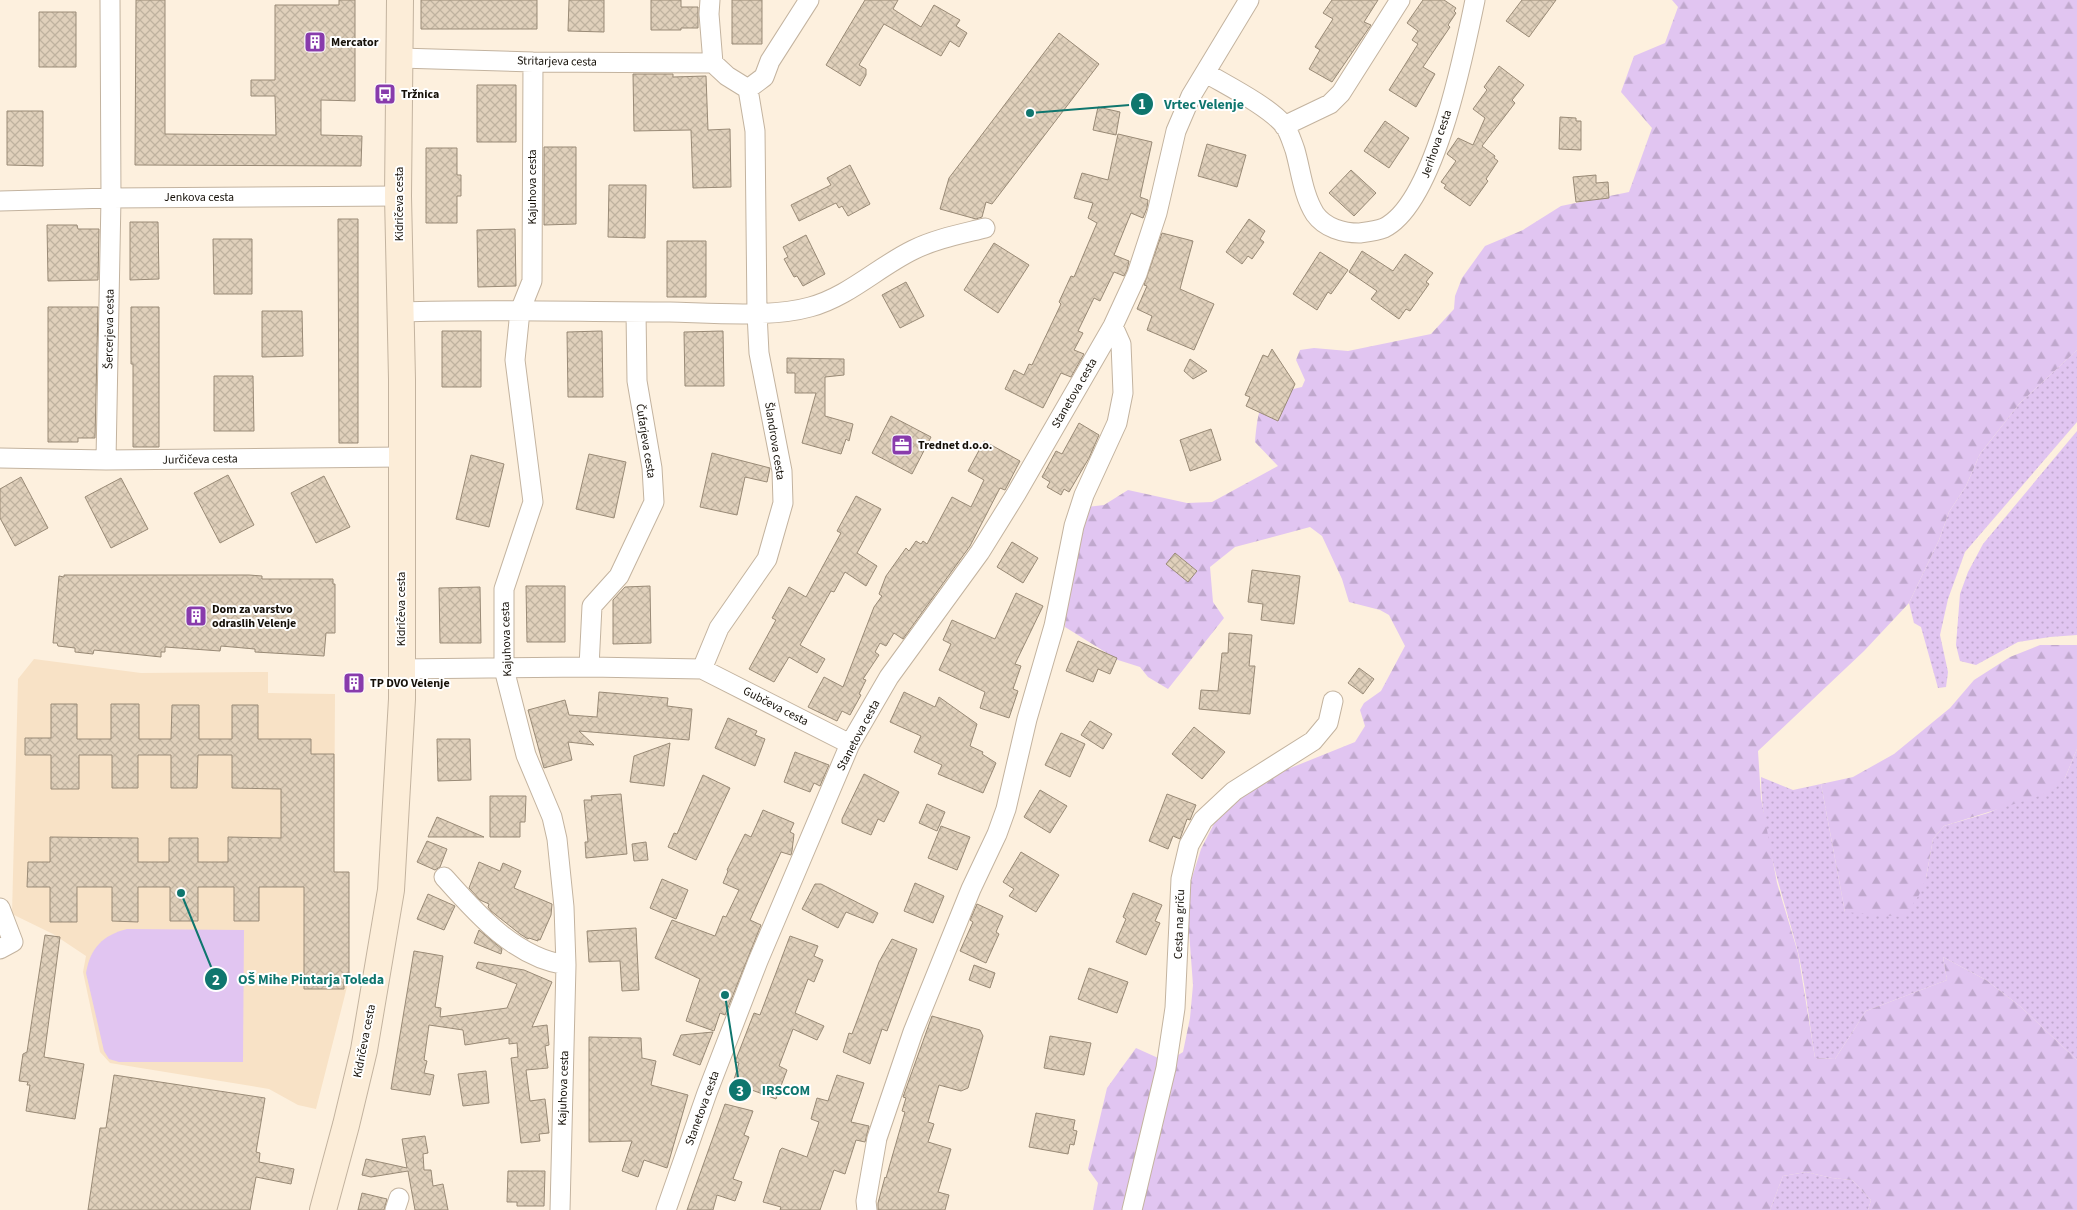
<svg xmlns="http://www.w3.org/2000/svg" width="2077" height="1210" viewBox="0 0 2077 1210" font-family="'Source Sans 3',sans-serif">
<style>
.built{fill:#f8e2c6}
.grass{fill:url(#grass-dots)}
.forest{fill:url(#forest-firs)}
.park{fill:#e1c5f1}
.building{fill:url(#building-cross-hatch);stroke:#998a76}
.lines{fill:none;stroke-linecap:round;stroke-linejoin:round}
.street-casing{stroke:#c3b39f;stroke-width:21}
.secondary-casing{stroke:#c3b39f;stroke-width:28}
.street{stroke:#fff;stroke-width:19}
.secondary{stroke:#fcedd8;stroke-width:26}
.labels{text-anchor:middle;stroke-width:4;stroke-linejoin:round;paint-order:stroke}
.poi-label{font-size:12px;font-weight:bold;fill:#151008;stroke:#fff;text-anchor:start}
.street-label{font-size:12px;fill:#151008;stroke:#fff}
.leader{fill:none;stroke:#0f766e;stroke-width:2}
.callout-dot{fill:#0f766e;stroke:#fff;stroke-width:2}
.mark-label{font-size:15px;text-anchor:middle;font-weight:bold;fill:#fff}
.callout-label{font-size:14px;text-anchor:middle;font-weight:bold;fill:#0f766e;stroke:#fff;stroke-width:4;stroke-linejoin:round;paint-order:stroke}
</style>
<defs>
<pattern id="grass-dots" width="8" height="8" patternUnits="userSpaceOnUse" patternTransform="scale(1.25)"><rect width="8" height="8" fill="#e1c5f1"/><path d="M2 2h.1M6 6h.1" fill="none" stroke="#c0a8cd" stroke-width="1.8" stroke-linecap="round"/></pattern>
<pattern id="forest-firs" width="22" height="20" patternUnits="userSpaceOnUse" patternTransform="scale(1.25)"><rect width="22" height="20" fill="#e1c5f1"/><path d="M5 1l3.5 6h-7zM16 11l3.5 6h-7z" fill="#c0a8cd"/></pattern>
<pattern id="building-cross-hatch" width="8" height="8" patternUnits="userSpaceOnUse" patternTransform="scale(1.25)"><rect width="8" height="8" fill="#e0d0bb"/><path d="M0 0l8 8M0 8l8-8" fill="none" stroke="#bfb29f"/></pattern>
</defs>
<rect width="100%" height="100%" fill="#fdf0de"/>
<!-- built -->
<path class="built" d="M34,659L141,673L268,672V693L335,694L334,872H349V979L316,1109L298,1105L269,1089L110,1063L100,1052L83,972L86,956L53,934L12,914L18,679Z"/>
<!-- grass -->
<path class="grass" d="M2077,350V422L1965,552L1948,599L1940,635L1948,672L1946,687L1938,688L1921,627L1914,623L1909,603L1939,540L1949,512L1966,486L1980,454L2019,404Z
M2077,431V635L2050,637L2018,642L1976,665L1960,661L1956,645L1960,594L1968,572L1983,544Z
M2077,749V1060L2021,1007L1986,980L1943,957L1947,980L1866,1011L1835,1059L1815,1058C1809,1023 1806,987 1798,952C1783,895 1761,837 1761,777L1793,790L1821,784L1845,912L1926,878L1933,839L1944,826L1988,813L2065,778Z
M1806,1172L1832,1178L1852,1180L1871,1200L1868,1210H1770L1783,1176Z"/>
<!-- forest -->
<path class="forest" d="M1672,0H2077V350L2019,404L1980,454L1966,486L1949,512L1939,540L1909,603L1864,651L1758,751L1761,798L1777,883L1798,953L1815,1058L1835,1059L1866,1011L1947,980L1943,957L1986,980L2021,1007L2077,1060V1210H1868L1871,1200L1852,1180L1832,1178L1806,1172L1783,1176L1770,1210H1093L1098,1183L1088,1169L1107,1088L1136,1048L1167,1062L1183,1052L1190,1018L1193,985L1188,918L1190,884L1201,849L1217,818L1236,801L1288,769L1355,742L1365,726L1360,710L1364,703L1381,691L1405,646L1389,615L1380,610L1349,602L1342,579L1322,536L1310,527L1235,547L1210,567L1213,602L1224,618L1168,689L1148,677L1140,667L1118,660L1065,627L1067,595L1087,507L1104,505L1128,490L1187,503L1212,502L1278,466L1255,442C1259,399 1261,397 1302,387L1305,380L1296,360L1300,350L1314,348L1348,351L1431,334L1454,309L1455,296L1462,278L1485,246L1523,230L1561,206L1629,192L1652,128L1621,92L1634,56L1665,43L1678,7Z
M2040,645H2077V749L2065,778L2055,789L2036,797L1944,826L1933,839L1926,878L1919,895L1904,917L1845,912L1821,784L1853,777L1894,754L1950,708L1974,680L2010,657Z"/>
<!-- park -->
<path class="park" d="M127,929L244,930L243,1062H119L109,1059L104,1051L86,973C90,948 103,935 127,929Z"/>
<!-- building -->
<path class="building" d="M136,0H165V134L276,135L275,96H251V80H275V5H339V0H355V101L321,100V135L362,136L361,166L135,165Z
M421,0H537V29H421Z
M569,0H604V32L568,31Z
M651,0H681V7H698V28H681V30H651Z
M732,0H762V44H732Z
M865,0H898L893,9L921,27L934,5L960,20L956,26L967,33L959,47L950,41L941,56L884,24L859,65L866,69V75L860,86L826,65Z
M1332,0H1378L1364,22L1371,25L1332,82L1309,69L1320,50L1315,47L1333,19L1323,13Z
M1423,0H1444L1456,8L1454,11L1456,13L1448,25L1450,27L1423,67L1435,74L1416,107L1389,90L1418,44L1412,40L1418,31L1407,23Z
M1522,0H1556L1529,37L1506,21Z
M39,12H76V67H39Z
M1059,33L1099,64L992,204L986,202L982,217L976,219L940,209L949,178Z
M1499,66L1524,85L1512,100L1515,103L1482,146L1495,156L1494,158L1498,161L1486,179L1488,181L1470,206L1444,188L1446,185L1441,182L1456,161L1447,154L1458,138L1473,145L1485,118L1473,109L1487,90L1484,87Z
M633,74H673V77L706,76L708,130L730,129L731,187L693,188L691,130L634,131Z
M477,85H516V142H477Z
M1098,107L1120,112L1116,135L1093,130Z
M7,111H43V166L7,165Z
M1560,117L1576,118V121H1581V150L1559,149Z
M1385,121L1409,138L1389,168L1364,151Z
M1118,134L1152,142L1140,197L1148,200L1147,208L1143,218L1131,213L1114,255L1129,261L1127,270L1124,276L1114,272L1100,301L1094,298L1078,331L1083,333L1074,350L1084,354L1071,377L1061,373L1043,408L1005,389L1014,370L1024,375L1029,364L1032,365L1061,304L1059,302L1071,276L1074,277L1097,223L1088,218L1093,203L1074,198L1082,173L1108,180Z
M1207,144L1246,155L1237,187L1198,176Z
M544,147H576V224L544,225Z
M426,148H457V175H461V196H457V223H426Z
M850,165L870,204L848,216L842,206L839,208L836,203L799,221L791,205L831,185L827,178Z
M1351,170L1376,193L1354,216L1329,193Z
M1596,175V183L1608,182L1609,198L1576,202L1573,177Z
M609,185H646L645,238L608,237Z
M338,219H358V443H339Z
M1249,219L1265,231L1260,239L1264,242L1252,259L1248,256L1242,264L1226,252Z
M130,222H158L159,279L130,280Z
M47,225H77L78,229H99L98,280L48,281Z
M515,229L516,286L478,287L477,230Z
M1162,233L1193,241L1180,289L1214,304L1194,350L1147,330L1152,316L1137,309L1147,286L1144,285Z
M806,235L825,274L803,286L797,276L794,277L784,259L788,257L783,247Z
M213,239H252V294H214Z
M667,241H706V297H667Z
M994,243L1029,265L998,313L964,290Z
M1362,251L1393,271L1405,254L1433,273L1426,282L1429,284L1410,311L1406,309L1399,319L1371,299L1377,291L1349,272Z
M1320,252L1348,270L1331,294L1328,292L1317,310L1293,294Z
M906,282L924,316L900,328L882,295Z
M48,307H98L95,438H78V442H48Z
M131,307H159V447H133V364H131Z
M262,311H302L303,356L262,357Z
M442,331H481V387H442Z
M602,331L603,397H568L567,332Z
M723,331L724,386H685L684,332Z
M1272,349L1295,384L1278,421L1246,406L1250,397L1245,395L1263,355L1268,357Z
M787,358L844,359V375L825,377V416L853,424L849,441L846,439L841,454L802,443L816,393H795V373H787Z
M1190,359L1207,371L1193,379L1184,371Z
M214,376H253L254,431H214Z
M891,416L931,437L912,474L872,453Z
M1079,423L1099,435L1089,458L1069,492L1064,489L1061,495L1047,487L1050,482L1042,477L1056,451L1062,454Z
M1211,429L1221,460L1190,471L1180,440Z
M984,441L1020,461L1005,490L1000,488L970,546L903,639L894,633L886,646L880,643L875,652L879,655L863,679L866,680L859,694L861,695L850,715L842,711L837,721L808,707L824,677L843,687L874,607L882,596L879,594L886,576L906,548L909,551L916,541L921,544L923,541L927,544L952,497L971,507L984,480L968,471Z
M712,453L770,468L767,482L745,477L737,515L700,507Z
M589,454L626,462L614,518L576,509Z
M471,455L504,464L489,527L456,519Z
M228,475L254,525L220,543L194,493Z
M324,476L350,527L316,543L291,493Z
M21,477L48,528L15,546L0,518V489Z
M121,478L148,529L111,548L85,497Z
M856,496L881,509L857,553L877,566L866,586L845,572L834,592L831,591L800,645L825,659L817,673L789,657L774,682L749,669L776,620L772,618L789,587L806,597L841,533L837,531Z
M1012,542L1038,558L1023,583L997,567Z
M1175,553L1197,571L1188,582L1166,564Z
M1252,570L1300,576L1294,624L1261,620L1263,604L1248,602Z
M64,575H249L262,576V579H333V584H335V633H326L324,656L255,652V649L221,646L220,651L165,647V652H161V657L94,650L93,654L75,652V648L58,646L57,643H53L59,576L64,577Z
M526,586H565V642H527Z
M650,586L651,643L613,644V600L625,587Z
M480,587L481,643H440L439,588Z
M1016,593L1043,606L1015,664L1021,666L1013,689L1018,691L1009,718L980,708L985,692L939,670L951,644L943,640L952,620L995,639Z
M1229,633L1252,635L1249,666H1255L1250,714L1199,709L1201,690L1218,691L1222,653H1228Z
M1078,641L1117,658L1110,674L1098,669L1093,682L1066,671Z
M1359,668L1374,679L1363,694L1348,683Z
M599,692L668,698L667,706L692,709L689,740L579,731L594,745L568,742L572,760L544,768L528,710L565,700L569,715L597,717Z
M904,692L935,707L939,697L977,724L970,746L983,752L982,754L996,763L983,793L938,774L942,765L914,752L921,736L890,722Z
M51,704H77V739H111V704H139V739H171L172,705H199V739H232V705H258V739H311V754H334V872H349V979H344V989H304V887H259V921H234V887H198V921H170V887H138V922L112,921V887H77V922H50V887H27L28,862H50V837L138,838V862H169V838H198V862H228V837L281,838V789L232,788V755H198L197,788H171V755H138V788H112V755H79V789H51V755H25V738H51Z
M728,718L757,731L755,735L765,739L755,766L715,748Z
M1090,721L1112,734L1103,749L1081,735Z
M1194,727L1225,752L1202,779L1172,754Z
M1061,733L1085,744L1070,777L1045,765Z
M437,739H470L471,780L438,781Z
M670,743L664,786L630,782L634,756Z
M795,752L829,765L820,786L814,783L810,792L784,782Z
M864,774L899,792L884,822L878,819L871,835L842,823V819Z
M703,775L730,788L696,860L668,847L674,833L677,834Z
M1040,790L1067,806L1050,833L1024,817Z
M621,794L627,854L586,858L585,842H588L584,800H592L591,796Z
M1167,794L1196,805L1190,820L1187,819L1180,839L1173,836L1168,849L1149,841Z
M490,796H526L525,822H520V837H490Z
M927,804L945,812L937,831L919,823Z
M763,810L794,823L790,832L794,834L792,851L791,855L781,852L750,920L761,925L725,1015L720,1013L714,1031L686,1021L700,979L655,958L672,920L715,936L723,916L726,917L739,890L723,883L728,871L727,870L745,834L751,837Z
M437,817L484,837H428Z
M941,826L970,837L957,870L928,858Z
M427,841L447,849L440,867L435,870L417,862Z
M646,842L648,860L634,861L632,844Z
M1021,852L1059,875L1036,912L1009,896L1014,889L1003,882Z
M479,862L500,871L503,863L521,871L514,888L552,904L551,915L540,940L538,939V941L529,938L528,939L520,934L491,911L488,907L489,904L480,900L469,888Z
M662,879L688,890L676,919L650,908Z
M915,883L944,896L933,923L904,911Z
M815,884H821L878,913L873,923L846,912L838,928L802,909Z
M1133,893L1162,905L1155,921L1160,923L1146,955L1116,942L1126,919L1123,917Z
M428,894L455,906L444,930L417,919Z
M977,904L1003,916L996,932L999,934L986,963L960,951L973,922L970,920Z
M636,928L639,990L622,991L620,961L589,962L587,931Z
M479,930L502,949L501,954L474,943Z
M45,935L60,937L44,1057L84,1064L75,1119L26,1111L30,1085H27L28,1082L19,1081L23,1054L27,1052Z
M790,936L818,946L814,956L823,960L814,982L808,979L795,1013L824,1026L817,1040L793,1029L779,1066L787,1070L776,1099L733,1083L739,1063L735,1062L754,1013L760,1015Z
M892,939L917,949L887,1031L882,1029L870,1064L843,1052L849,1033L852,1034L879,962Z
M414,951L443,956L435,1007L441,1008L440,1017L507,1008L517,984L476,968L478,962L524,970L552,982L532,1027L547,1025L549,1045L545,1046L548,1068L526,1070L530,1101L545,1099L549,1133L539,1134L540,1141L521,1143L511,1058L518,1057L517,1043L509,1044V1038L465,1045L463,1030L429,1025L424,1060L427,1061L424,1073L434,1075L430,1095L391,1089Z
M974,965L995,973L990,988L969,980Z
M1089,968L1128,982L1117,1013L1078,999Z
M932,1016L980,1030L983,1036L968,1088L961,1091L939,1085L928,1122L934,1124L928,1142L951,1149L938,1192L949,1195L945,1210H878V1203L885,1177L886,1178L905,1112L902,1111L906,1098L903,1097Z
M713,1032L700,1065L673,1055L681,1035Z
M1050,1036L1091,1043L1084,1075L1044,1068Z
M589,1037L641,1038L642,1058L656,1061L651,1085L688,1095L667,1168L644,1160L638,1177L622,1171L632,1141L589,1142Z
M486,1071L489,1103L463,1106L458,1074Z
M114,1075L265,1098L256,1152L260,1153L259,1162L294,1169L291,1184L256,1177L250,1210H88L100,1128H106Z
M837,1075L864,1083L851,1122L869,1126L865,1142L856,1140L845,1174L834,1170L820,1210H780L781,1207L763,1202L780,1150L782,1148L807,1157L819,1122L811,1119L817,1098L828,1101Z
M725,1104L753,1111L744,1135L749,1137L733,1179L742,1182L735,1201L717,1195L713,1210H687Z
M1036,1113L1075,1120L1073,1130L1077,1131L1074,1145L1070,1144L1068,1154L1029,1147Z
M425,1136L428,1153L423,1154L424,1170H431L433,1186L443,1184L448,1210H415L408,1171L371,1177L362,1175L366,1159L407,1168L402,1139Z
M508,1171H545L544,1206H517V1202H507Z
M362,1193L387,1199L384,1210H358Z"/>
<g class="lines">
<!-- street casing -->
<g class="street-casing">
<path id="street" d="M710,0L709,14L713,63L727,76L748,89
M400,58L533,62L713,63
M533,62L532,281L520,311L515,360L533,502L504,589V669L526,755L552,817L557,839L564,907L566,965L560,1210
M1206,73C1228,86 1268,106 1284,125C1289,131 1292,142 1295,150C1301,171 1303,195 1315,214C1325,228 1343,233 1359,233C1367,232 1377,231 1384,228C1435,203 1464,53 1475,0
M748,89L764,77L770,61L809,0
M1284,126L1330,104L1341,93L1400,0
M0,201L111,198L398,196
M401,312C490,309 580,312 670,312C711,313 771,318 810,307C848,297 878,267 913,250C935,239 961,234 985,228
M0,458L106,460L401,457
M106,460L111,198L110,0
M589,667L592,606L619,576L654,502L652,468L637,381L636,312
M400,669L589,667L702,669L850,744
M702,669L719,628L767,559L783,503L782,471L759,353L757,313L755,131L748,89
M444,877C476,913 515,958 566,965
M0,908L13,942L0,949
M395,1210L399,1198
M666,1210L707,1093L758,961L850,744L889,677L980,552L1016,494L1113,326L1137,274L1157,213L1176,131L1191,96L1249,0
M867,1210L866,1201L877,1138L913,1032L971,889L997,834L1006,809L1027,719L1054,626L1074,526L1084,495L1117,423L1123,393L1121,344L1113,326
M1132,1210L1166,1068L1175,1008L1181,879L1189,845L1203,820L1234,791L1313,741L1328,723L1333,701"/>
</g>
<!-- secondary casing -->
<g class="secondary-casing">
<path id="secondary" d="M323,1210L346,1125L364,1050L391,890L402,699V379L398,196L400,0"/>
</g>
<!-- street -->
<use href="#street" class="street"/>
<!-- secondary -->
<use href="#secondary" class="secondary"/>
</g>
<!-- icons -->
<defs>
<g id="building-square" transform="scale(1.125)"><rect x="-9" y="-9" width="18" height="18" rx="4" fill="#883bac" stroke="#fff"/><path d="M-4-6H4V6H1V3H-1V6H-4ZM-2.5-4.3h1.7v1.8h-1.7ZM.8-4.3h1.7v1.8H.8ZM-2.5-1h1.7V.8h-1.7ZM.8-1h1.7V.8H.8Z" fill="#fff"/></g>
<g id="bus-square" transform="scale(1.125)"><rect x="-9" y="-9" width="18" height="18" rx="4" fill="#883bac" stroke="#fff"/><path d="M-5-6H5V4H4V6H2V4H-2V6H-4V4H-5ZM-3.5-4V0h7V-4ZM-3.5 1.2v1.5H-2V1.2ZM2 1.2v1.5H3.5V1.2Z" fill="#fff"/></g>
<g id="office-square" transform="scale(1.125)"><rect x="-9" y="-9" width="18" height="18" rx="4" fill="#883bac" stroke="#fff"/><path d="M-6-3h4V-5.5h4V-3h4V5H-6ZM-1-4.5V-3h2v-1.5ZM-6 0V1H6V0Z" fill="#fff"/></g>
</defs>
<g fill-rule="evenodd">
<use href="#building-square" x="315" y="42"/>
<use href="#bus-square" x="385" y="94"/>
<use href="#office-square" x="902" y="445"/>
<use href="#building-square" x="196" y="616"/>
<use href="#building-square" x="354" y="683"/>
</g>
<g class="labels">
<!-- poi labels -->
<g class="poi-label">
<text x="331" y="46">Mercator</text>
<text x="401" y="98">Tržnica</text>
<text x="918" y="449">Trednet d.o.o.</text>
<text x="212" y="613">Dom za varstvo<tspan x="212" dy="14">odraslih Velenje</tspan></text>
<text x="370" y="687">TP DVO Velenje</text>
</g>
<!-- street labels -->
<g class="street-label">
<text transform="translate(557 61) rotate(1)" y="4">Stritarjeva cesta</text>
<text transform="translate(1436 144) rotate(-71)" y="4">Jerihova cesta</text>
<text transform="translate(532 187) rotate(-90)" y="4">Kajuhova cesta</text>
<text x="199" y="201">Jenkova cesta</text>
<text transform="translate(399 204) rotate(-90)" y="4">Kidričeva cesta</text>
<text transform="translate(109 329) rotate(-89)" y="4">Šercerjeva cesta</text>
<text transform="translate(1074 393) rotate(-60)" y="4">Stanetova cesta</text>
<text transform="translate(646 441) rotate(81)" y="4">Čufarjeva cesta</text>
<text transform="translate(775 441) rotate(81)" y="4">Šlandrova cesta</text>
<text transform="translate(200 459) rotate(-1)" y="4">Jurčičeva cesta</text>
<text transform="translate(401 609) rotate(-90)" y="4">Kidričeva cesta</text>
<text transform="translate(506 639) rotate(-92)" y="4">Kajuhova cesta</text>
<text transform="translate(776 706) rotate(27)" y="4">Gubčeva cesta</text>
<text transform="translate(858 735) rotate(-62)" y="4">Stanetova cesta</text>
<text transform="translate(1179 924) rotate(-88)" y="4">Cesta na griču</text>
<text transform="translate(364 1041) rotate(-79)" y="4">Kidričeva cesta</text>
<text transform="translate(563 1088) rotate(-88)" y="4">Kajuhova cesta</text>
<text transform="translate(702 1108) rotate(-70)" y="4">Stanetova cesta</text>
</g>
</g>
<!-- callouts -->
<path class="leader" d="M1030 113L1142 104M181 893L216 979M725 995L740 1090"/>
<g class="callout-dot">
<circle cx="1030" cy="113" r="5"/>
<circle cx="181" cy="893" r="5"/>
<circle cx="725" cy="995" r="5"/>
<circle cx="1142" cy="104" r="12"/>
<circle cx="216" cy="979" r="12"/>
<circle cx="740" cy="1090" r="12"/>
</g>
<g class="mark-label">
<text x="1142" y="109">1</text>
<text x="216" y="985">2</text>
<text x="740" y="1096">3</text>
</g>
<g class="callout-label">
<text x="1204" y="109">Vrtec Velenje</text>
<text x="311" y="984">OŠ Mihe Pintarja Toleda</text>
<text x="786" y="1095">IRSCOM</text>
</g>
</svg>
